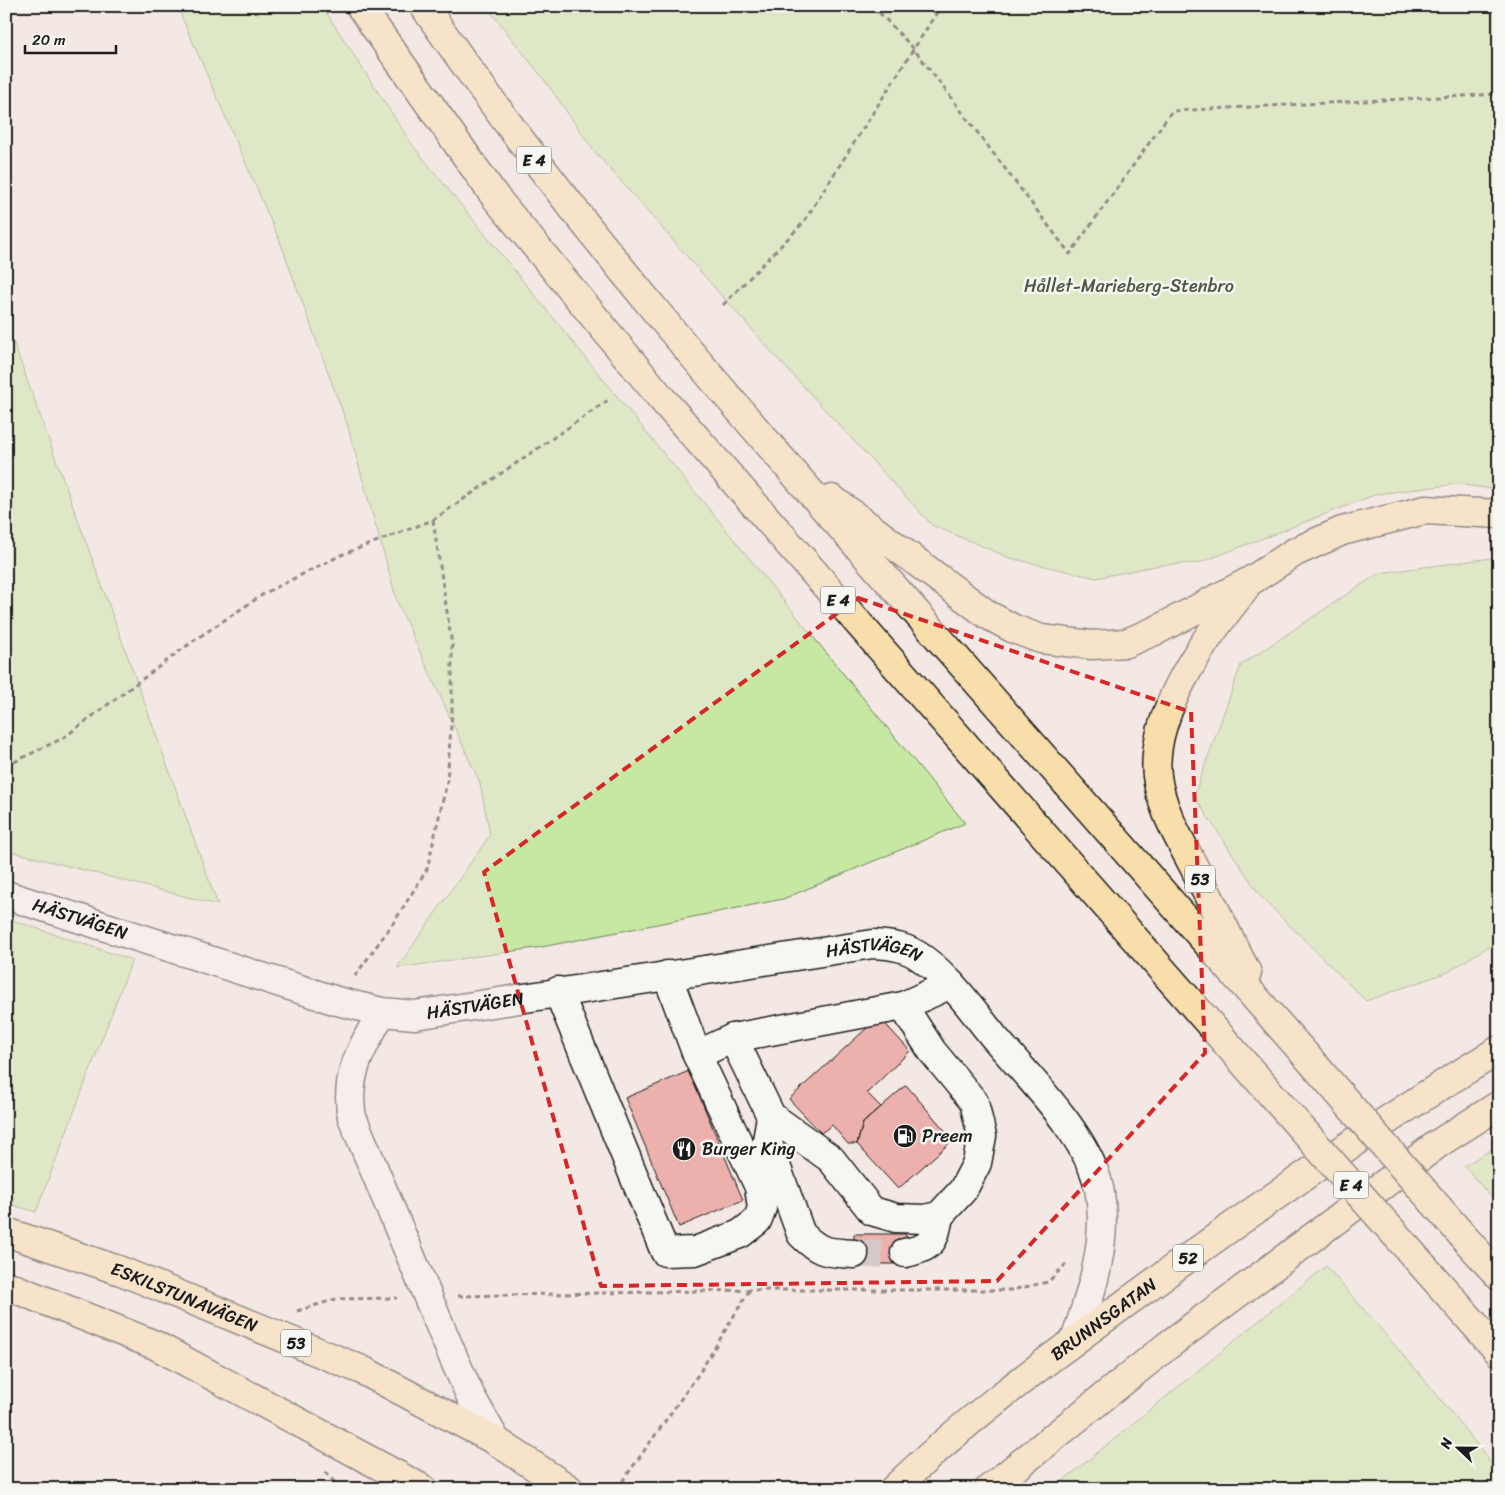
<svg xmlns="http://www.w3.org/2000/svg" width="1505" height="1495" viewBox="0 0 1505 1495" font-family="Sriracha,sans-serif">
<style>
.green{fill:#c6e8a2;stroke:#71825f}
.building{fill:#ecb1ac;stroke:#1c1c1c}
.lines{fill:none;stroke-linecap:round;stroke-linejoin:round}
.minor-tunnel{stroke:#d4c9c6;stroke-width:28;stroke-dasharray:28 14;stroke-linecap:butt}
.minor-casing{stroke:#1c1c1c;stroke-width:31}
.major-casing{stroke:#1c1c1c;stroke-width:31}
.highway-casing{stroke:#1c1c1c;stroke-width:31}
.path{stroke:#1c1c1c;stroke-width:3;stroke-dasharray:5 4;stroke-linecap:butt}
.minor{stroke:#f6f6f2;stroke-width:28}
.major{stroke:#f8deab;stroke-width:28}
.highway{stroke:#f8deab;stroke-width:28}
.highway-bridge-casing{stroke:#1c1c1c;stroke-width:31;stroke-linecap:butt}
.highway-bridge{stroke:#f8deab;stroke-width:28}
.marked{fill:none;stroke:#d62828;stroke-width:4;stroke-dasharray:10 6;stroke-linejoin:round}
.labels{text-anchor:middle;stroke-width:5;stroke-linejoin:round;paint-order:stroke}
.shield{fill:#f6f6f2;stroke:#5d5d5c;stroke-width:1}
.shield-label{font-size:16px;font-weight:bold;fill:#1c1c1c}
.park-label{font-size:18px;fill:#4f5944;stroke:#f6f6f2}
.street-label{font-size:18px;fill:#1c1c1c;stroke:#f6f6f2}
.poi-label{font-size:18px;fill:#1c1c1c;stroke:#f6f6f2;text-anchor:start}
</style>
<rect width="100%" height="100%" fill="#f4e8e4"/>
<filter id="ink" filterUnits="userSpaceOnUse"><feTurbulence type="fractalNoise" baseFrequency=".02" numOctaves="2"/><feDisplacementMap in="SourceGraphic" scale="10" xChannelSelector="R" yChannelSelector="G"/><feConvolveMatrix kernelMatrix="1 2 1 2 8 2 1 2 1" color-interpolation-filters="sRGB"/></filter>
<g filter="url(#ink)">
<!-- green -->
<path class="green" d="M177,6H322L413,146L965,823L783,899L542,947L397,968L490,835L480,783L398,604L347,424L281,244Z
M486,6H1499V490L1457,484L1377,494L1199,563L1160,565L1096,578L1010,558L932,525L776,357L594,151L546,82Z
M6,322L218,905L6,850Z
M1499,557V940L1448,972L1366,1001L1261,897L1194,796L1241,665L1379,573Z
M6,918L132,960L36,1212L6,1203Z
M1499,1145V1206L1464,1166Z
M1326,1266L1430,1386L1487,1457L1499,1478V1489H1053Z"/>
<!-- building -->
<path class="building" d="M879,1017L910,1051L867,1093L881,1107L863,1123L857,1144H848L832,1125L821,1133L789,1099Z
M689,1071L743,1200L679,1227L625,1098Z
M906,1085L953,1140L898,1189L857,1144L863,1123Z
M854,1234H906V1264H854Z"/>
<g class="lines">
<!-- minor-tunnel -->
<path class="minor-tunnel" d="M854,1254L905,1253"/>
<!-- minor casing -->
<g class="minor-casing">
<g id="minor">
<path id="s1" d="M6,895L337,1001L382,1012L415,1015L873,944C893,945 907,947 923,959C951,979 972,1010 994,1037C1028,1077 1089,1137 1099,1188C1109,1240 1092,1291 1075,1340"/>
<path d="M558,991L665,1252L695,1251L740,1234L757,1221L762,1208L759,1187L697,1055L667,975"/>
<path d="M382,1012C362,1047 344,1076 352,1117L454,1359L471,1397L496,1441"/>
<path d="M733,1038L771,1116L831,1159L872,1211L896,1218L925,1219L939,1216L963,1190L977,1163L982,1136L974,1102L932,1051L903,1006"/>
<path d="M697,1055L733,1038L903,1006L951,984"/>
<path d="M771,1116L767,1141L801,1234C821,1254 827,1252 854,1254"/>
<path d="M905,1253C932,1247 934,1243 939,1216"/>
</g>
</g>
<!-- major casing -->
<g class="major-casing">
<g id="major">
<path id="s2" d="M6,1232L121,1271L362,1370L496,1441L569,1489"/>
<path d="M6,1285L155,1345L423,1489"/>
<path id="s3" d="M894,1489C971,1414 1059,1352 1145,1289C1260,1205 1377,1123 1499,1050"/>
<path d="M989,1489L1167,1346L1439,1143L1499,1105"/>
</g>
</g>
<!-- highway casing -->
<g class="highway-casing">
<path id="highway" d="M360,6L496,198L662,399L1278,1102
M424,6C569,218 737,410 907,602C1044,757 1180,913 1317,1068
M832,499L988,615L1014,629L1041,639L1092,645L1126,643L1157,630L1252,580L1295,552L1342,531L1425,510L1499,514
M1244,590C1207,635 1150,714 1157,776C1161,809 1179,838 1194,867C1212,903 1229,938 1247,973
M1462,1235L1499,1276
M1425,1268L1499,1352"/>
</g>
<!-- path -->
<path class="path" d="M873,6L914,49L1070,254L1172,111L1499,94
M723,305L803,223L941,6
M6,766L63,738L196,639L265,593L341,555L433,520L610,399
M355,976L396,919L427,869L447,782L452,712V645L433,520
M458,1296L750,1290H1011L1048,1282L1066,1264
M297,1311L336,1299L397,1298
M325,1472L341,1489
M617,1489L700,1372L749,1291"/>
<!-- minor -->
<use href="#minor" class="minor"/>
<!-- major -->
<use href="#major" class="major"/>
<!-- highway -->
<use href="#highway" class="highway"/>
<!-- highway-bridge casing -->
<g class="highway-bridge-casing">
<path id="highway-bridge" d="M1317,1068L1462,1235
M1278,1102L1425,1268"/>
</g>
<!-- highway-bridge -->
<use href="#highway-bridge" class="highway-bridge"/>
</g>
</g>
<!-- marked area -->
<path d="M0 0H1505V1495H0ZM858,598L1191,712L1205,1053L997,1281L601,1286L484,872Z" fill="#f4e8e4" fill-opacity=".55" fill-rule="evenodd"/>
<path class="marked" d="M858,598L1191,712L1205,1053L997,1281L601,1286L484,872Z"/>
<!-- icons -->
<defs>
<g id="fuel-disc" transform="scale(1.25)"><circle r="9.5" fill="#1c1c1c" stroke="#f6f6f2"/><path d="M-5.5-6h7V0h2V4h1.3V-2.5L3-4.5l.8-.8L6-3V5H2.5V1h-1V6h-7ZM-4.2-4.7v3.2H.2V-4.7Z" fill="#fff"/></g>
<g id="restaurant-disc" transform="scale(1.25)"><circle r="9.5" fill="#1c1c1c" stroke="#f6f6f2"/><path d="M-5-6h1v4h1v-4h1v4h1v-4h1v5L-1.5 .5V6h-2V.5L-5-1ZM5-6V6H3V1.5H1.5Q1.5-4 5-6Z" fill="#fff"/></g>
</defs>
<g fill-rule="evenodd">
<use href="#fuel-disc" x="905" y="1136"/>
<use href="#restaurant-disc" x="684" y="1149"/>
</g>
<g class="labels">
<!-- shield labels -->
<g class="shield">
<rect x="516.5" y="146.5" width="35" height="27" rx="4"/>
<rect x="820.5" y="586.5" width="35" height="27" rx="4"/>
<rect x="1185" y="865.5" width="30" height="27" rx="4"/>
<rect x="1333.5" y="1171.5" width="35" height="27" rx="4"/>
<rect x="1173" y="1244.5" width="30" height="27" rx="4"/>
<rect x="281" y="1329.5" width="30" height="27" rx="4"/>
</g>
<g class="shield-label">
<text x="534" y="166">E 4</text>
<text x="838" y="606">E 4</text>
<text x="1200" y="885">53</text>
<text x="1351" y="1191">E 4</text>
<text x="1188" y="1264">52</text>
<text x="296" y="1349">53</text>
</g>
<!-- park labels -->
<g class="park-label">
<text x="1129" y="292">Hållet-Marieberg-Stenbro</text>
</g>
<!-- street labels -->
<g class="street-label">
<text dy="6" stroke="none"><textPath href="#s1" startOffset="78">HÄSTVÄGEN</textPath></text>
<text dy="6" stroke="none"><textPath href="#s1" startOffset="892">HÄSTVÄGEN</textPath></text>
<text dy="6" stroke="none"><textPath href="#s1" startOffset="488">HÄSTVÄGEN</textPath></text>
<text dy="6" stroke="none"><textPath href="#s2" startOffset="190">ESKILSTUNAVÄGEN</textPath></text>
<text dy="6" stroke="none"><textPath href="#s3" startOffset="270">BRUNNSGATAN</textPath></text>
</g>
<!-- poi labels -->
<g class="poi-label">
<text x="922" y="1142">Preem</text>
<text x="702" y="1155">Burger King</text>
</g>
</g>
<!-- margin -->
<rect width="1505" height="1495" fill="none" stroke="#f6f6f2" stroke-width="25"/>
<rect x="12" y="12" width="1480" height="1470" fill="none" stroke="#1c1c1c" stroke-width="2" filter="url(#ink)"/>
<!-- north arrow -->
<g transform="translate(1458 1448) rotate(292)" stroke="#f6f6f2" stroke-width="4" paint-order="stroke">
<path d="M0-4L9 19L0 12L-9 19Z" fill="#1c1c1c"/>
<text y="-8" font-size="14" font-weight="bold" text-anchor="middle" fill="#1c1c1c">N</text>
</g>
<!-- scale -->
<path d="M25 45v8h91v-8" fill="none" stroke="#1c1c1c" stroke-width="2.5"/>
<text x="32" y="45" font-size="15" fill="#1c1c1c" stroke="#f6f6f2" stroke-width="4" paint-order="stroke">20 m</text>
</svg>
